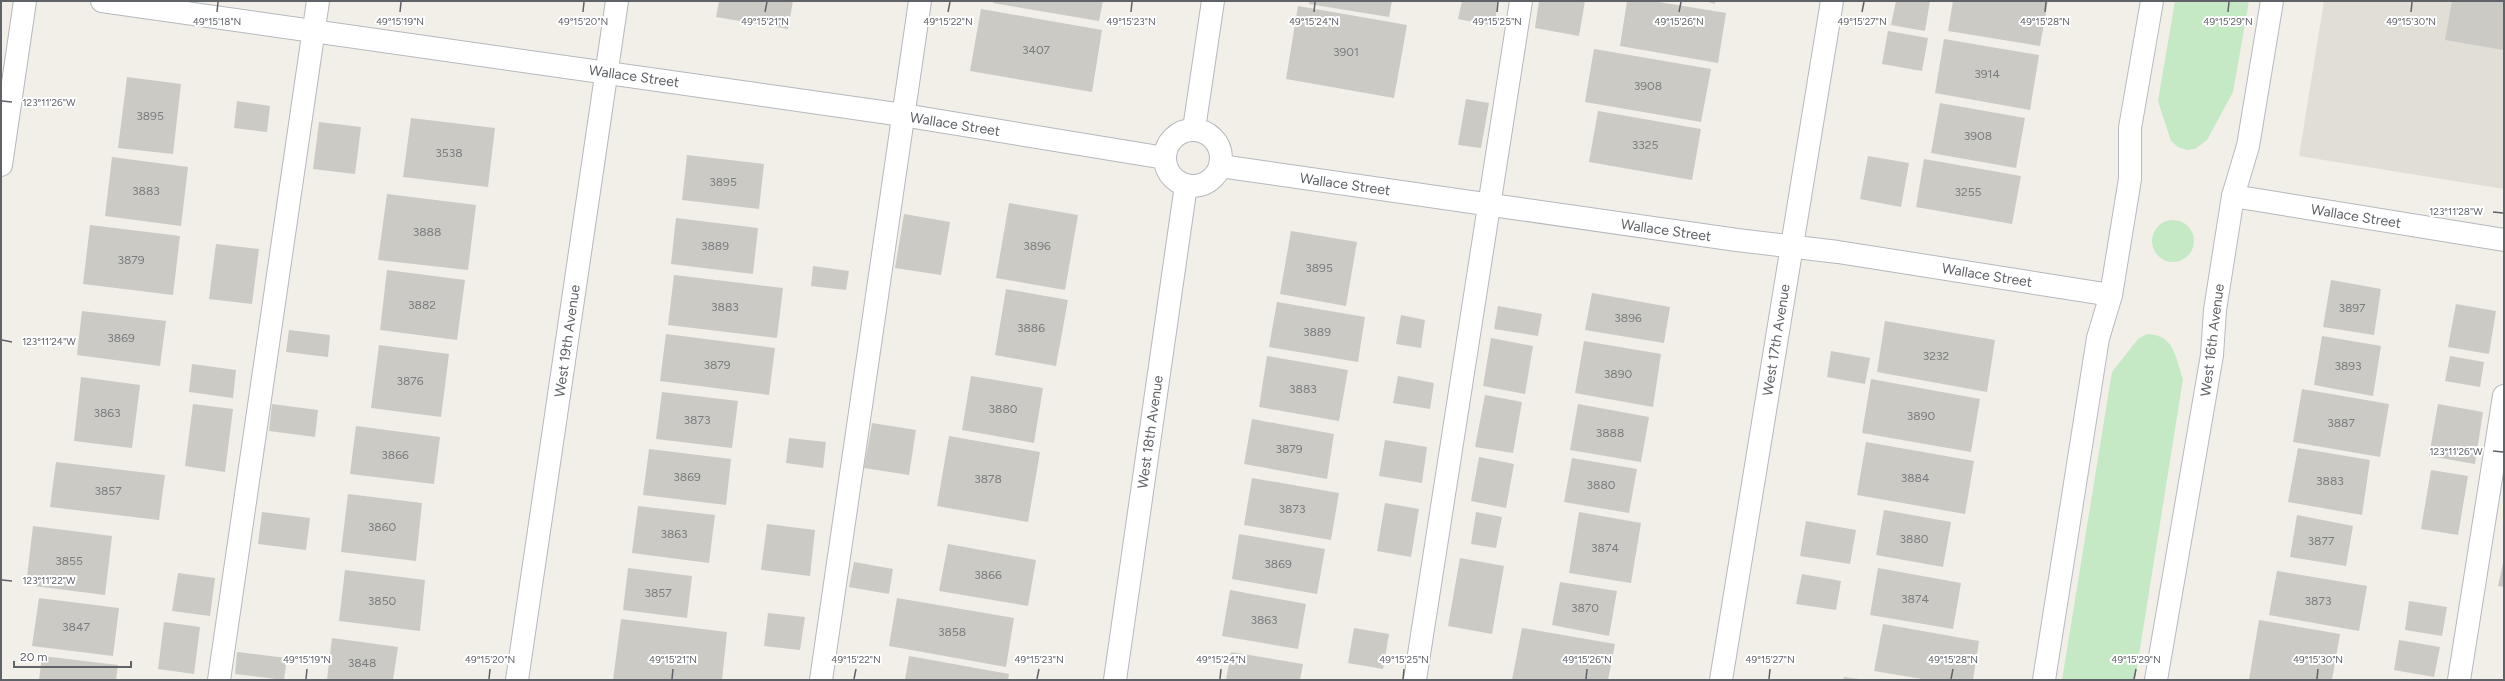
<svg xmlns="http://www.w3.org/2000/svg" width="2505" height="681" viewBox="0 0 2505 681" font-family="Figtree,sans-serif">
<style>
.education{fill:#e1ded6}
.green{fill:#c5e8c5}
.building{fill:#cccac5}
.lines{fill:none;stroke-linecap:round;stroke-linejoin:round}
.lane-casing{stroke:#b5b8bc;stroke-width:24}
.street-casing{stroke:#b5b8bc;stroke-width:24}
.secondary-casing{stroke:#b6babf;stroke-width:24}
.lane{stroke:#fff;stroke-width:22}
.street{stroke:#fff;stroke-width:22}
.secondary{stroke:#fff;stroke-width:22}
.ticks{fill:none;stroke:#5f6368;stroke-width:1.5}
.labels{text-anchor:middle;stroke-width:4;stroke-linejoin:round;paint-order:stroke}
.number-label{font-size:12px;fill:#7a7d7f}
.street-label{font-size:14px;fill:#5f6368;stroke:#fff}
.ticks-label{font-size:10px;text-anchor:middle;fill:#5f6368;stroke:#fff;stroke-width:4;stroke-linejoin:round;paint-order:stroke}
</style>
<rect width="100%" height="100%" fill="#f1efe8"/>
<!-- education -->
<path class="education" d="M2324,1H2504V189L2299,156Z"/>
<!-- green -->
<path class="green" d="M2175,1H2249L2233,92L2207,140L2195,149L2187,150L2178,147L2171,141L2158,101Z
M2152 241a21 21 0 1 1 42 0a21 21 0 1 1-42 0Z
M2147,334C2175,335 2175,357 2183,379L2135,680H2062L2112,372L2138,339Z"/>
<!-- building -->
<path class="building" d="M719,1H793L788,29L716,17Z
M994,1H1103L1099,21L993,3Z
M1309,1H1392L1389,17L1309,4Z
M1462,1L1498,2L1494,26L1458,19Z
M1539,1H1585L1579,36L1535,28Z
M1627,1H1653L1726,13L1718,63L1620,46Z
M1704,1H1715V4Z
M1896,1H1930L1925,31L1891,25Z
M1953,1H2048L2040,46L1948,31Z
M2452,1H2504V50L2445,40Z
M1298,6L1407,25L1394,98L1286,79Z
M981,9L1102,30L1092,92L970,71Z
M1888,31L1928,38L1922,71L1882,64Z
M1944,39L2039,55L2030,110L1935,93Z
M1594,49L1711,69L1701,122L1585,102Z
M127,77L181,84L173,154L118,148Z
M1466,99L1489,103L1481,148L1458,145Z
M237,101L270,106L267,132L234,128Z
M1940,103L2025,118L2016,168L1931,153Z
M1598,111L1701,129L1692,180L1589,162Z
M411,118L495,128L488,187L403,177Z
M319,122L361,127L355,174L313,169Z
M687,155L764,164L759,209L682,200Z
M1868,156L1909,163L1901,207L1860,199Z
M112,157L188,167L181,226L105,216Z
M1924,159L2021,176L2012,224L1916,207Z
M387,194L476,205L468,270L378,260Z
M1009,203L1078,215L1065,290L996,278Z
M904,214L950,222L941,275L895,268Z
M676,218L758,228L753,274L671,264Z
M90,225L180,236L173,295L83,284Z
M1291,231L1357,242L1346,306L1280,294Z
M216,244L259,249L252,304L209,299Z
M813,266L849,271L846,290L811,286Z
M387,270L465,280L457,340L380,330Z
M674,275L783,288L777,338L668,325Z
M2331,280L2381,289L2374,335L2323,327Z
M1006,289L1068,300L1056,366L995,355Z
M1592,293L1670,307L1664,343L1585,330Z
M1277,302L1365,317L1358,362L1269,347Z
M2456,304L2496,311L2489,354L2448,347Z
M1498,306L1542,314L1538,336L1494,329Z
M82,311L166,321L160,366L77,355Z
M1401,315L1425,320L1421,348L1396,344Z
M1885,321L1995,340L1987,392L1877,372Z
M289,330L330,335L328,357L286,352Z
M666,334L775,348L769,395L660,381Z
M2322,336L2381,346L2373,396L2314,385Z
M1491,338L1533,346L1525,394L1483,386Z
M1584,341L1661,354L1653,407L1575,393Z
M379,345L449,354L441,417L371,408Z
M1831,351L1870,358L1865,384L1827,377Z
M1267,356L1348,370L1339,421L1259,407Z
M2450,356L2484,362L2480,387L2445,381Z
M192,364L236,370L233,398L189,392Z
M971,376L1043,388L1034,443L962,430Z
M1398,376L1434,383L1430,409L1393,403Z
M81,377L140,385L132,448L74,441Z
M1871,379L1980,399L1971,452L1862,433Z
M2302,389L2389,404L2380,457L2293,442Z
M662,392L738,401L732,448L656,439Z
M1485,395L1522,402L1513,453L1475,447Z
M193,404L233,409L225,472L185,466Z
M272,404L318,410L315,437L269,431Z
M1578,404L1649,417L1641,462L1570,450Z
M2438,404L2483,412L2475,464L2429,456Z
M1252,419L1334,434L1327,479L1244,464Z
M872,423L916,430L909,475L864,468Z
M356,426L440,437L434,484L350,474Z
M949,436L1040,452L1028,522L937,506Z
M789,438L826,442L823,468L786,463Z
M1385,440L1427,447L1422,483L1379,476Z
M1866,442L1974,461L1965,514L1857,495Z
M2298,448L2370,460L2362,515L2288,502Z
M649,449L731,459L726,505L643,495Z
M1479,457L1514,464L1506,508L1471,501Z
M1572,458L1637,469L1629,513L1564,502Z
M56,462L165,475L159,520L50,507Z
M2431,470L2468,476L2458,535L2421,529Z
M1252,478L1339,493L1331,540L1244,525Z
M348,494L422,503L416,561L341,552Z
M1385,503L1419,509L1411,557L1377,551Z
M638,506L715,515L709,563L632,553Z
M1884,510L1951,522L1943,567L1876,555Z
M262,512L310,518L306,550L258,544Z
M1476,512L1502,517L1496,548L1471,544Z
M1579,512L1641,523L1631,583L1569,573Z
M2297,515L2353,526L2346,566L2290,557Z
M1806,521L1856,530L1850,564L1800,556Z
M767,524L815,530L810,576L761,570Z
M33,526L112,536L105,595L26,585Z
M1239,534L1325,549L1317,594L1232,579Z
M948,544L1036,560L1028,606L939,591Z
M1460,558L1504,566L1492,634L1448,626Z
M2504,558V587L2498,586Z
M854,562L893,569L889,594L849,587Z
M628,568L692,576L687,618L623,610Z
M1878,568L1961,583L1953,629L1870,615Z
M345,570L425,580L420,631L339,621Z
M2277,571L2367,586L2359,631L2269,615Z
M178,573L215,578L210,616L172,611Z
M1802,574L1841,581L1836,610L1796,604Z
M1560,582L1617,591L1609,636L1552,625Z
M1230,590L1306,604L1298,649L1222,636Z
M39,598L119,608L113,656L32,646Z
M897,598L1014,618L1006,667L889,646Z
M2409,601L2447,607L2442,636L2405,630Z
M768,613L805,617L800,650L764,646Z
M621,619L727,632L722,680H613Z
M2259,620L2340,634L2332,680H2249Z
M164,622L200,627L194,674L158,669Z
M1883,624L1979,641L1973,680H1928L1874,671Z
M1354,628L1389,634L1383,669L1348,663Z
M1522,628L1615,644L1608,680H1512Z
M332,638L398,647L393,680H327Z
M2399,640L2440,647L2434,677L2394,670Z
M237,652L287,658L284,680L235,674Z
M1231,652L1303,664L1300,680H1226Z
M42,656L118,665L116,680H39Z
M909,656L1009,674L1008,680H905Z
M1844,677L1859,679L1858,680H1843Z"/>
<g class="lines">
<!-- lane casing -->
<g class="lane-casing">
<path id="lane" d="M219,680L318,1
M821,680L920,1
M1415,680L1521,1
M2459,680L2504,396"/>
</g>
<!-- street casing -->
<g class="street-casing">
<path id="street" d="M102,1L903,115L1165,158
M1194,129L1213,1
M1165 158a28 28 0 1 1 56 0a28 28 0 1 1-56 0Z
M1,165L25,1
M1220,166L1737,240L1838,252L2111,295
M2233,196L2504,240
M517,680L617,1
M1115,680L1186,185
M1721,680L1832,1"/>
</g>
<!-- secondary casing -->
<g class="secondary-casing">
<path id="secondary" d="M2044,680L2098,338L2111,295L2130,179V128L2152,1
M2156,680L2212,355L2215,310L2233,196L2248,146L2272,1"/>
</g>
<!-- lane -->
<use href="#lane" class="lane"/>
<!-- street -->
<use href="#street" class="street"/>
<!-- secondary -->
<use href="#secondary" class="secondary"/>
</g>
<!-- ticks -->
<path class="ticks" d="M217,12L218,2M400,12L401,2M583,12L584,2M765,12L767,2M948,12L950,2M1131,12L1132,2M1314,12L1315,2M1497,12L1498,2M1679,12L1681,2M1862,12L1864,2M2045,12L2046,2M2228,12L2229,2M2411,12L2412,2M2,101L12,102M2493,212L2503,213M2,340L12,342M2493,451L2503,452M2,580L12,581M306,679L307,669M489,679L490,669M672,679L673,669M854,679L856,669M1037,679L1039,669M1220,679L1221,669M1403,679L1404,669M1586,679L1587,669M1769,679L1770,669M1951,679L1953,669M2134,679L2136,669M2317,679L2318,669"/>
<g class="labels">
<!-- number labels -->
<g class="number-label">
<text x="1036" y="54">3407</text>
<text x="1346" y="56">3901</text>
<text x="1987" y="78">3914</text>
<text x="1648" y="90">3908</text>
<text x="150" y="120">3895</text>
<text x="1978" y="140">3908</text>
<text x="1645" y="149">3325</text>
<text x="449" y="157">3538</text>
<text x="723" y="186">3895</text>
<text x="146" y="195">3883</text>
<text x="1968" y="196">3255</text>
<text x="427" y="236">3888</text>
<text x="715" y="250">3889</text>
<text x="1037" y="250">3896</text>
<text x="131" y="264">3879</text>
<text x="1319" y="272">3895</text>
<text x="422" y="309">3882</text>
<text x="725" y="311">3883</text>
<text x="2352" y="312">3897</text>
<text x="1628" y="322">3896</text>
<text x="1031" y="332">3886</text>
<text x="1317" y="336">3889</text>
<text x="121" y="342">3869</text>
<text x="1936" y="360">3232</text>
<text x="717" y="369">3879</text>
<text x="2348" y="370">3893</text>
<text x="1618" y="378">3890</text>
<text x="410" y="385">3876</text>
<text x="1303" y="393">3883</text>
<text x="1003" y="413">3880</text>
<text x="107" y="417">3863</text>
<text x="1921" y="420">3890</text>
<text x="697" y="424">3873</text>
<text x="2341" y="427">3887</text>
<text x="1610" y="437">3888</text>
<text x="1289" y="453">3879</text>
<text x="395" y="459">3866</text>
<text x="687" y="481">3869</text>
<text x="1915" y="482">3884</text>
<text x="988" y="483">3878</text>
<text x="2330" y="485">3883</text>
<text x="1601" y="489">3880</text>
<text x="108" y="495">3857</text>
<text x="1292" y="513">3873</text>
<text x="382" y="531">3860</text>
<text x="674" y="538">3863</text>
<text x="1914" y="543">3880</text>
<text x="2321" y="545">3877</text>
<text x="1605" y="552">3874</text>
<text x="69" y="565">3855</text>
<text x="1278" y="568">3869</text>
<text x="988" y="579">3866</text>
<text x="658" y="597">3857</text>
<text x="1915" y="603">3874</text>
<text x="382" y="605">3850</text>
<text x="2318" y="605">3873</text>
<text x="1585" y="612">3870</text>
<text x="1264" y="624">3863</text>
<text x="76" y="631">3847</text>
<text x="952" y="636">3858</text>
<text x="362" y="667">3848</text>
</g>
<!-- street labels -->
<g class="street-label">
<text transform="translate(634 76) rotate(8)" y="5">Wallace Street</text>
<text transform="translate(955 124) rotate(9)" y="5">Wallace Street</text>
<text transform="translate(1345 184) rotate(8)" y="5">Wallace Street</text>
<text transform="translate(2356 216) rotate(9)" y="5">Wallace Street</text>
<text transform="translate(1666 230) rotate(8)" y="5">Wallace Street</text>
<text transform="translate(1987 275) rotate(9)" y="5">Wallace Street</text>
<text transform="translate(1776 340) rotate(-81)" y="5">West 17th Avenue</text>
<text transform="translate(2212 340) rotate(-83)" y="5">West 16th Avenue</text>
<text transform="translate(567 341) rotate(-82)" y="5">West 19th Avenue</text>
<text transform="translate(1150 432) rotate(-82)" y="5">West 18th Avenue</text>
</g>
</g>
<g class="ticks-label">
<text x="217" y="25">49°15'18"N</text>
<text x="400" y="25">49°15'19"N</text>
<text x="583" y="25">49°15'20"N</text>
<text x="765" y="25">49°15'21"N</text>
<text x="948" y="25">49°15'22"N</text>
<text x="1131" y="25">49°15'23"N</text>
<text x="1314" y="25">49°15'24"N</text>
<text x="1497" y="25">49°15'25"N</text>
<text x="1679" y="25">49°15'26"N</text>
<text x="1862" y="25">49°15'27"N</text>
<text x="2045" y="25">49°15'28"N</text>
<text x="2228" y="25">49°15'29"N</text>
<text x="2411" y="25">49°15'30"N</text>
<text x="49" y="106">123°11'26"W</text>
<text x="2456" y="215">123°11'28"W</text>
<text x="49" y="345">123°11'24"W</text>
<text x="2456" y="455">123°11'26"W</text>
<text x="49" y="584">123°11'22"W</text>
<text x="307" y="663">49°15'19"N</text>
<text x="490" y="663">49°15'20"N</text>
<text x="673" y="663">49°15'21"N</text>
<text x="856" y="663">49°15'22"N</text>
<text x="1039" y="663">49°15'23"N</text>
<text x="1221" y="663">49°15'24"N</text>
<text x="1404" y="663">49°15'25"N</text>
<text x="1587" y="663">49°15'26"N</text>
<text x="1770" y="663">49°15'27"N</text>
<text x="1953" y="663">49°15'28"N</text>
<text x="2136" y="663">49°15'29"N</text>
<text x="2318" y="663">49°15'30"N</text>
</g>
<!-- border -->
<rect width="2505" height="681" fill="none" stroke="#5f6368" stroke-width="4"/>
<!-- scale -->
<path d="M14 661v6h117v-6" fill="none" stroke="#5f6368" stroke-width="2"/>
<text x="20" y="661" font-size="12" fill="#5f6368" stroke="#ffffff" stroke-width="3" paint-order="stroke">20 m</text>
</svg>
